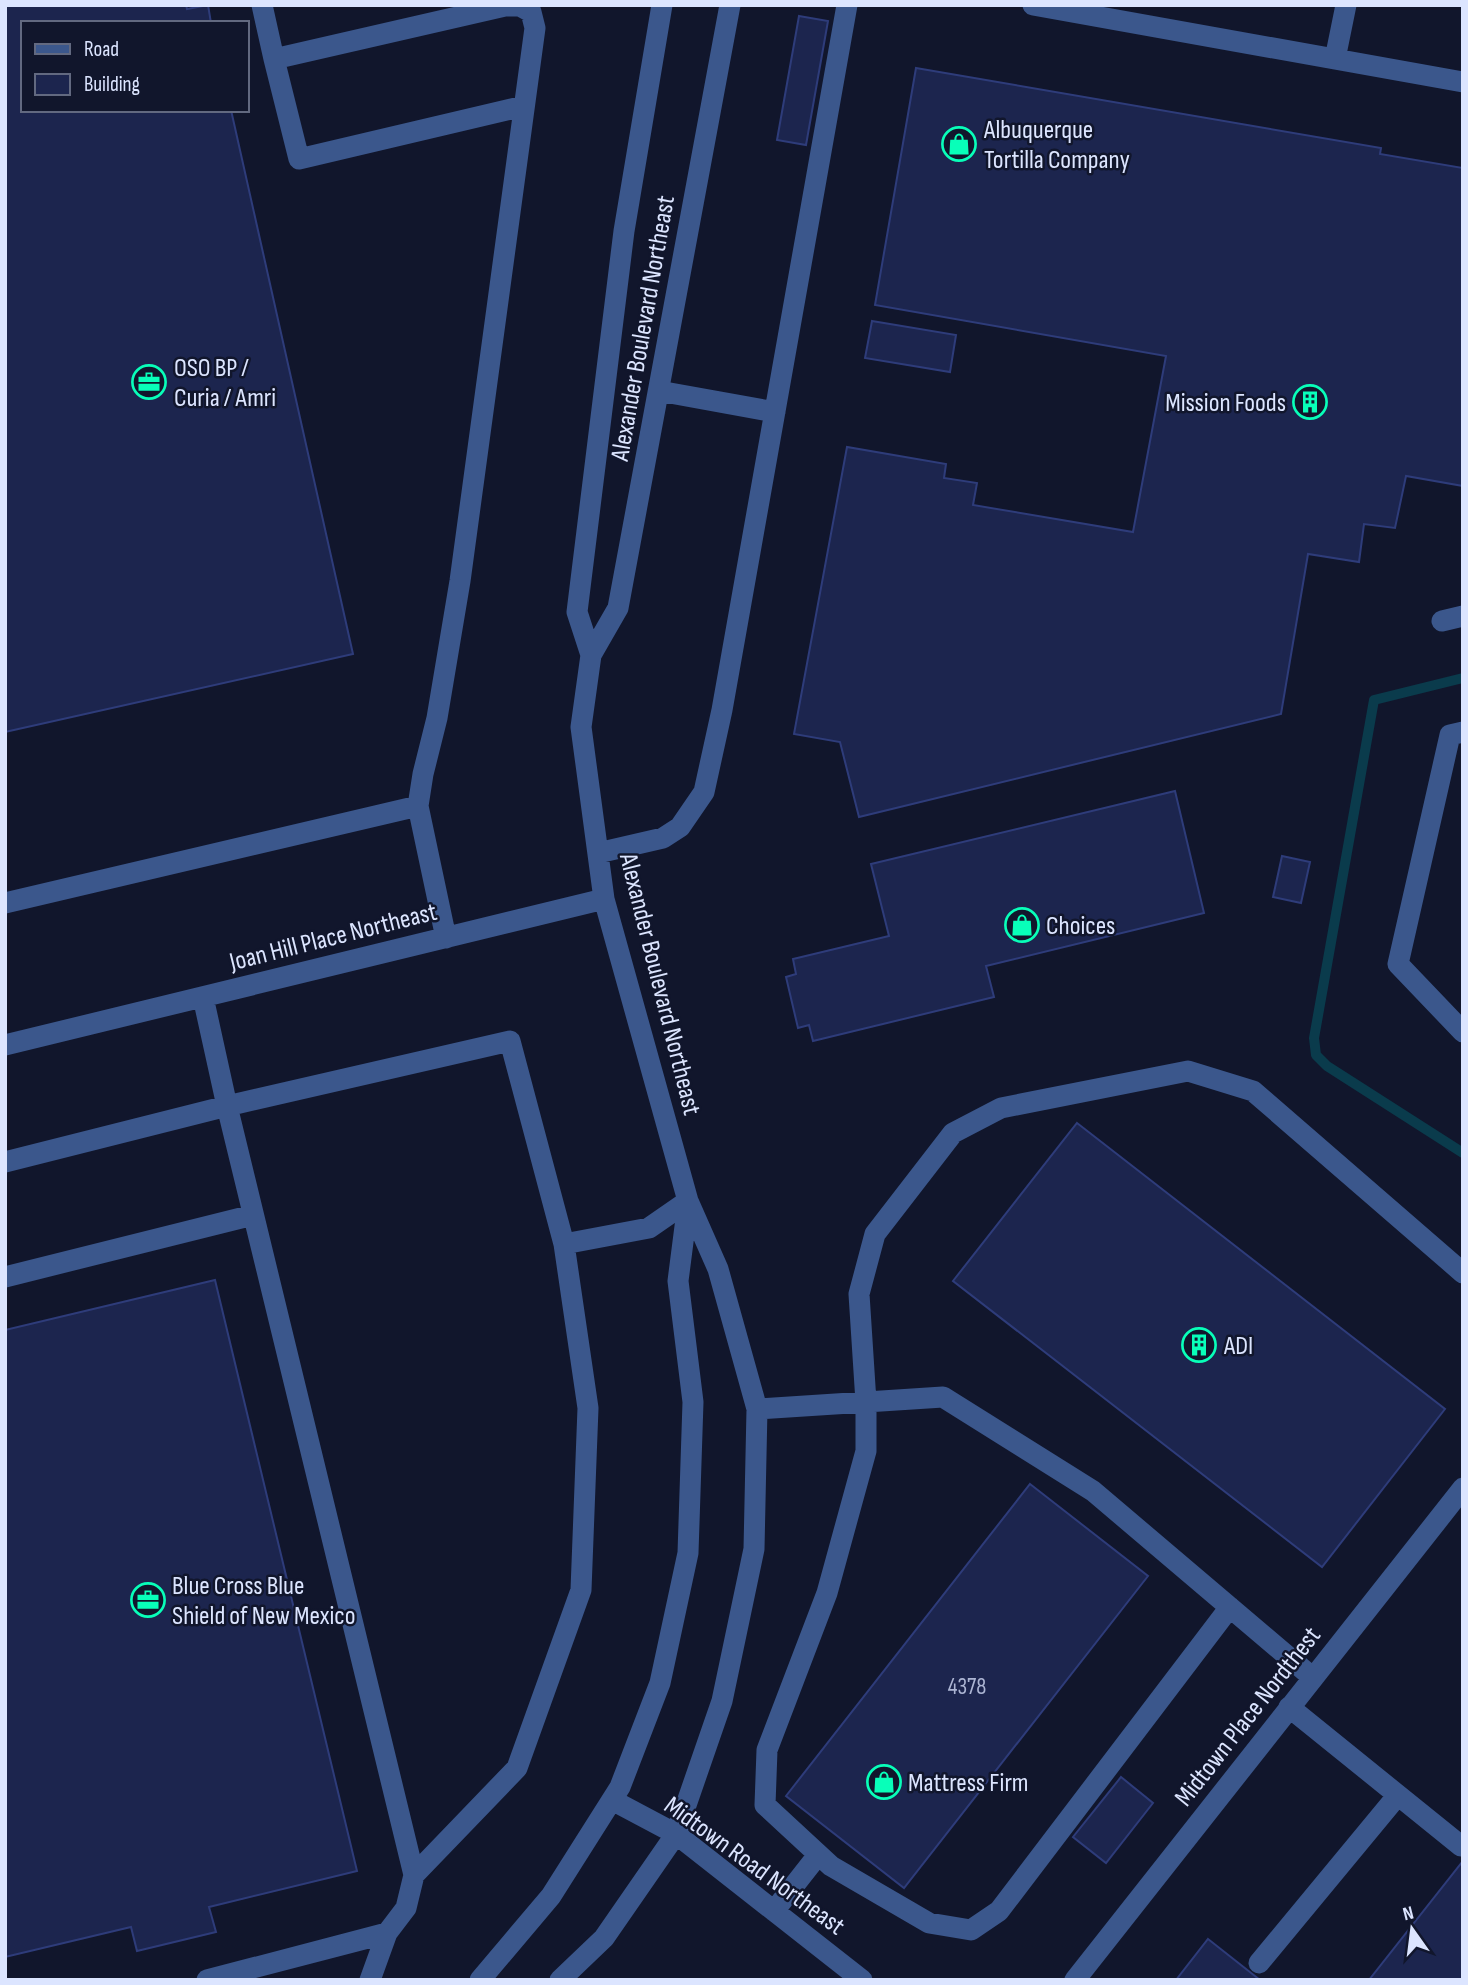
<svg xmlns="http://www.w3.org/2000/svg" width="1468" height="1985" viewBox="0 0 1468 1985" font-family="'Sofia Sans Condensed',sans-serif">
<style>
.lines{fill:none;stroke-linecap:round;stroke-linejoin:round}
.stream{stroke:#0a3b4c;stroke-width:10}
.building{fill:#1c254e;stroke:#2e3c7a;stroke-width:2}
.minor{stroke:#3b578c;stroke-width:21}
.labels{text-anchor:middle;stroke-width:5;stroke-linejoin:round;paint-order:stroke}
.number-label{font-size:23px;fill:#acb5d3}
.poi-label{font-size:26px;fill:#dce5ff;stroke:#11162c;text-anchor:start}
.street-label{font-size:26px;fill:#dce5ff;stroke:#11162c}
</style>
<rect width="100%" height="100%" fill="#11162c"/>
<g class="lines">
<!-- stream -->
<path class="stream" d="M1463,678L1374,700L1314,1038L1316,1055L1327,1066L1463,1153"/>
</g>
<!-- building -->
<path class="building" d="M5,5H186L187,9L208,5L211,23H23V110H231L353,654L5,732Z
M799,16L828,21L806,145L777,140Z
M916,68L1381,148L1380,154L1463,168V486L1406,476L1395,528L1364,524L1359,562L1308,554L1281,714L859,817L840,742L794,734L847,447L946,464L944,478L977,483L973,505L1133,532L1166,356L875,305Z
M872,321L956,335L950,372L865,358Z
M1175,791L1204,913L986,966L994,997L813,1041L809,1025L798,1028L786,977L796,974L793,959L889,936L871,864Z
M1282,856L1310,862L1301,903L1273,897Z
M1077,1123L1445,1409L1322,1567L953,1281Z
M215,1280L357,1871L209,1907L216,1932L137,1951L131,1927L5,1957V1330Z
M1030,1484L1148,1576L904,1888L786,1796Z
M1121,1777L1153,1803L1106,1863L1073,1837Z
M1463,1861V1980H1369Z
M1208,1939L1260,1980H1176Z"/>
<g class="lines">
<!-- minor -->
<path class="minor" d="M262,5L274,59L505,6H520L531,12L535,28L460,581L437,718L423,774L418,806L446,938
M1033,5L1463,82
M274,59L299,159L524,106
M1335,59L1346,5
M659,391L775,412
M1442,621L1463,616
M591,655L577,612L624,231L662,5
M1463,732L1450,735L1398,964L1463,1032
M598,853L663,838L680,827L704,792L722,710L847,5
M5,903L418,806
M203,997L227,1106L510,1041L564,1244L588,1408L581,1590L517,1768L414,1875
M5,1045L604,899
M5,1162L227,1106L414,1875L406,1908L387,1933L207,1980
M564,1244L649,1228L688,1201
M5,1277L253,1215
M757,1409L943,1397L1093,1491L1312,1677
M1230,1607L999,1911L971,1930L929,1923L831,1866L765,1805L767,1750L827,1593L866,1451V1402L859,1294L875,1234L953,1133L1001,1108L1188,1071L1253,1091L1463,1273
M1289,1707L1461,1846
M612,1800L676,1834L862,1980
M774,1911L818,1855
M1259,1963L1398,1795
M370,1980L387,1933
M480,1980L551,1896L620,1787L660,1683L688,1553L693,1402L678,1281L688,1203
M560,1980L604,1938L676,1834L722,1701L754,1549L757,1409L718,1269L688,1201L604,899L581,727L591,655L618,608L730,5
M1075,1980L1463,1488"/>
</g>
<!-- icons -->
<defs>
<g id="shop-ring" transform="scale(1.75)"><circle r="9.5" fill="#11162c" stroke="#08ffb9" stroke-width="1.5"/><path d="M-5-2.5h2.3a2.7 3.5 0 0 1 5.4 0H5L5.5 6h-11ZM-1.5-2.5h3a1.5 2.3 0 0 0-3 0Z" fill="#08ffb9"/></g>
<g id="office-ring" transform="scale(1.75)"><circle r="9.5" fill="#11162c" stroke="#08ffb9" stroke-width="1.5"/><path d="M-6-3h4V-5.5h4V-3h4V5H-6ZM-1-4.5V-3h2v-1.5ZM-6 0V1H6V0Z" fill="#08ffb9"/></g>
<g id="building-ring" transform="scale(1.75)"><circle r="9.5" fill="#11162c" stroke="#08ffb9" stroke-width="1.5"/><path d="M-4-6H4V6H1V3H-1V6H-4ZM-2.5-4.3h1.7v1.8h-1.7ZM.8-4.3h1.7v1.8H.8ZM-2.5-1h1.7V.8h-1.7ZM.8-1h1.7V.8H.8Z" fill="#08ffb9"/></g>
</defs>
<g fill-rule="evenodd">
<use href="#shop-ring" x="959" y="144"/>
<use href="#office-ring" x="149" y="382"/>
<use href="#building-ring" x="1310" y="402"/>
<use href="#shop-ring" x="1022" y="925"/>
<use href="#building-ring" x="1199" y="1345"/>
<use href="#office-ring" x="148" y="1600"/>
<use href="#shop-ring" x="884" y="1782"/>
</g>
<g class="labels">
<!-- number labels -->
<g class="number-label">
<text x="967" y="1694">4378</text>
</g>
<!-- poi labels -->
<g class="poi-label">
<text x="984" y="138">Albuquerque<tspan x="984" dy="30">Tortilla Company</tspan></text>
<text x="174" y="376">OSO BP /<tspan x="174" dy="30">Curia / Amri</tspan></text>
<text x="1286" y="411" text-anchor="end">Mission Foods</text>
<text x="1046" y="934">Choices</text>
<text x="1224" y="1354">ADI</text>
<text x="172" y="1594">Blue Cross Blue<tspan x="172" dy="30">Shield of New Mexico</tspan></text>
<text x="908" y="1791">Mattress Firm</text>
</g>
<!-- street labels -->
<g class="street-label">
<text transform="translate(642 328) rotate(-80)" y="9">Alexander Boulevard Northeast</text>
<text transform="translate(333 936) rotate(-14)" y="9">Joan Hill Place Northeast</text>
<text transform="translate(661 984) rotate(76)" y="9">Alexander Boulevard Northeast</text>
<text transform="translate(1247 1716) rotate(-52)" y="9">Midtown Place Nordthest</text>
<text transform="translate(755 1865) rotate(36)" y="9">Midtown Road Northeast</text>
</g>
</g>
<!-- border -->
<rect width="1468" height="1985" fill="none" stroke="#dce5ff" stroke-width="14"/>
<!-- legend -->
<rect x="21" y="21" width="228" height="91" fill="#11162c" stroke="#626980" stroke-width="2"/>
<rect x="35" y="44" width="35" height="10" fill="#3b578c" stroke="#626980" stroke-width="2"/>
<text x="84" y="56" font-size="21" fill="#dce5ff">Road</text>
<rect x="35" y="74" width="35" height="21" fill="#1c254e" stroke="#626980" stroke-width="2"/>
<text x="84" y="91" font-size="21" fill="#dce5ff">Building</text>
<!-- north arrow -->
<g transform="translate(1412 1929) rotate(346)" stroke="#11162c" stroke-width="5" paint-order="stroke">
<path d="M0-5L12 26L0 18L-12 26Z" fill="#dce5ff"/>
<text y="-10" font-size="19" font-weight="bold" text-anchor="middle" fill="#dce5ff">N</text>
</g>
</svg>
